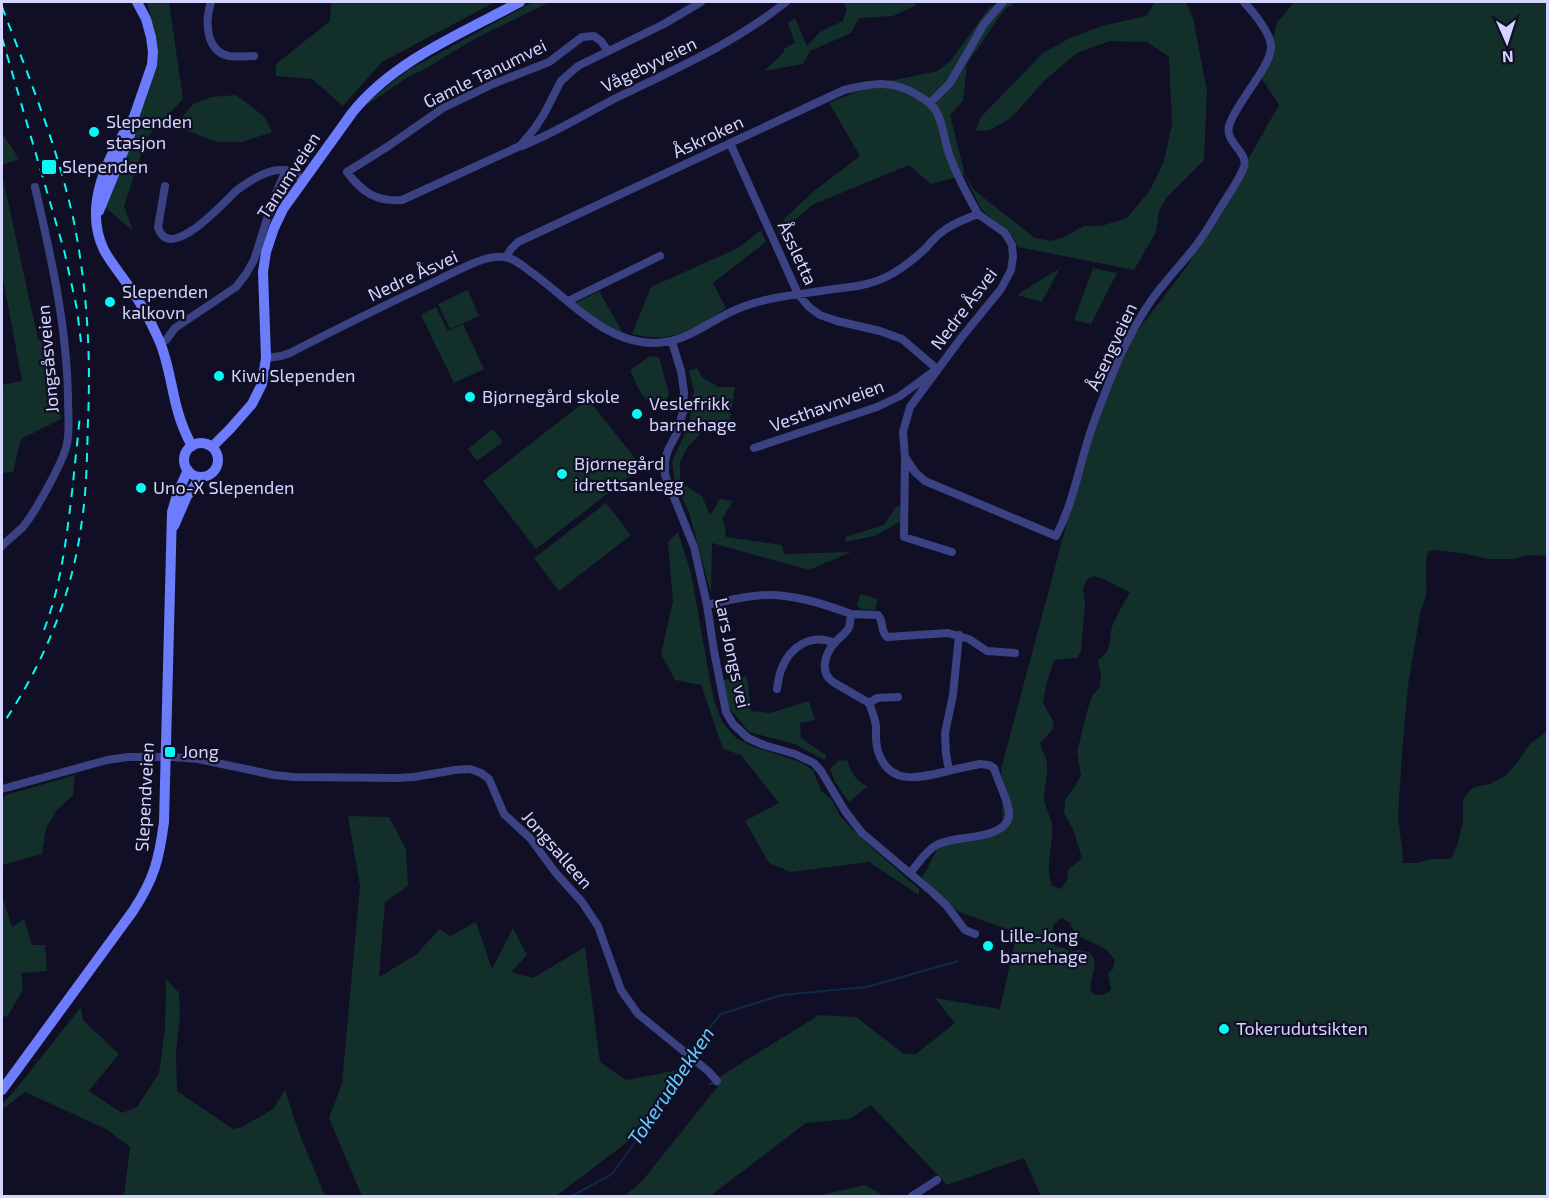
<svg xmlns="http://www.w3.org/2000/svg" width="1549" height="1198" viewBox="0 0 1549 1198" font-family="'Exo 2',sans-serif">
<style>
.green{fill:#122f2a;fill-rule:evenodd}
.lines{fill:none;stroke-linecap:round;stroke-linejoin:round}
.stream{stroke:#0d2a47;stroke-width:2}
.street{stroke:#3b4283;stroke-width:8}
.secondary{stroke:#6d7cfd;stroke-width:10}
.rail{stroke:#04faf2;stroke-width:2;stroke-dasharray:9 8;stroke-linecap:butt}
.poi-dot{fill:#04faf2;stroke:#100f25;stroke-width:2}
.labels{text-anchor:middle;stroke-width:4.5;stroke-linejoin:round;paint-order:stroke}
.street-label{font-size:18px;fill:#d4d5fe;stroke:#100f25}
.poi-label{font-size:18px;fill:#d4d5fe;stroke:#100f25;text-anchor:start}
.water-label{font-size:20px;font-style:italic;fill:#64cafd;stroke:#100f25}
</style>
<rect width="100%" height="100%" fill="#100f25"/>
<!-- green -->
<path class="green" d="M147,2H169L183,99L147,137L124,206L133,231L105,207L154,68L151,18Z
M331,2H495L382,62L343,106L312,79L276,76V64L330,21Z
M533,2H550L476,38L425,69L408,77L367,105V102L408,70Z
M843,2H915L916,5L893,16L859,18L851,33L810,51L803,64L764,71L783,53L785,48L795,43L788,23L795,18L807,46L820,32L843,21L847,9Z
M999,2H1016L1004,10L967,64L963,101L950,115L965,175L975,191L1035,238L1051,241L1064,237L1084,226H1101L1127,218L1150,190L1164,161L1172,124L1169,57L1147,42L1110,41L1077,53L1044,81L1011,118L990,130L976,131L980,118L1043,53L1070,38L1102,26L1146,16L1155,2H1186L1193,18L1207,91L1204,160L1167,197L1159,211L1156,232L1134,270L1018,247L1013,237L981,209L965,175L931,184L909,165L812,205L776,237L785,218L814,191L860,156L829,103L875,84L938,71L951,60L989,8Z
M1294,2H1547V555L1536,556L1528,555L1515,559H1489L1461,553L1433,550L1428,552C1422,571 1432,591 1421,609L1408,685L1402,753L1398,817L1403,856L1402,863H1417L1430,859H1451L1458,843L1463,820V800L1469,791L1475,787L1490,784L1506,775L1516,764L1530,744L1547,731V1196H1041L1024,1158L947,1185L871,1105L850,1119L806,1123L710,1196H625L643,1180L718,1086L708,1084L819,1015L856,1017L904,1054H916L955,1023L935,998L1000,1009L1017,933L957,911L922,878L940,844L1003,829L1001,769L1108,369L1188,265L1279,105L1262,79L1277,23ZM1095,576C1107,580 1117,587 1130,592C1125,602 1118,612 1114,622C1107,636 1115,649 1098,660L1099,668L1101,673L1100,687L1092,696L1088,708L1077,752L1081,775L1075,786L1065,800L1064,813L1073,829L1082,858L1068,870L1067,880L1061,889L1052,886C1044,867 1054,845 1052,825C1051,816 1044,807 1044,798C1044,787 1048,776 1047,765C1047,758 1042,750 1040,743L1053,729L1054,723L1043,703L1046,685L1054,660L1077,658L1081,651L1085,604L1083,589L1087,579ZM1061,918L1069,922L1073,930L1078,936L1106,949L1115,960L1113,969L1108,973L1111,990C1106,993 1103,996 1097,995C1082,992 1098,971 1094,960C1094,958 1090,953 1089,952L1078,950L1070,952L1064,948L1055,946L1051,936L1054,924Z
M236,95L265,117L272,132L242,142H217L175,126L193,104L211,97Z
M2,133L19,159L2,165Z
M2,174L38,339L54,351L61,419L21,439L13,472L2,473V385L22,381L2,273Z
M761,230L766,242L713,283L726,308C694,330 672,344 632,334L651,287L738,248Z
M1060,268L1042,302L1017,295Z
M1093,268L1117,273L1091,324L1074,320Z
M468,290L479,316L450,329L438,304Z
M599,291L626,338L572,305Z
M436,307L448,331L463,324L484,369L454,383L421,315Z
M650,356L659,357L669,394L662,408C641,400 639,390 630,370Z
M697,368L702,377L718,387H735L730,419L704,430L687,448L680,462V482L702,496L710,515L720,499L733,501L722,519L725,527L726,537L782,545L784,554L851,552L809,570L712,543L711,594L689,512L675,484L672,462L689,425L694,391L689,371Z
M588,399L642,467L536,549L483,481Z
M493,429L503,442L477,461L468,449Z
M606,503L631,535L559,591L534,558Z
M901,506L900,522L874,536L846,542L845,537L884,525L896,507Z
M678,532L691,573L711,686L714,700L722,722L736,738L751,746L800,762L813,770L821,791L832,800L840,816L864,841L919,889V895L869,862L791,872L769,863L745,821L779,803L741,755L723,749L701,685L675,680L661,654L673,601L668,542Z
M860,594L878,599L875,610L862,609L857,606Z
M747,676L751,711L770,713L809,701L815,720L800,723L801,738L827,756L824,760L795,744L749,732L728,706L723,680Z
M847,760C851,772 855,781 868,786L849,802L835,782L830,769L838,761Z
M75,775L73,795L57,810L46,828L42,854L2,865V800L6,795Z
M348,816L389,817L406,849L408,886L385,902L379,977L417,954L439,929L450,936L476,922L492,969L513,928L527,955L511,972L533,978L585,947L600,1062L626,1080L678,1070L634,1137L556,1196H362L329,1118L342,1083L360,886Z
M2,896L12,927L24,919L32,945H45L47,971L21,973L23,990L7,1017L2,1016Z
M166,979L179,993L180,1018L176,1051L177,1091L233,1129L242,1127L273,1109L285,1090L298,1130L325,1196H124L130,1147L106,1129L25,1092L2,1110V1104L17,1088L81,1007L83,1020L119,1054L89,1091L122,1113L137,1107L159,1073L165,1029Z
M865,1185L884,1196H817Z"/>
<g class="lines">
<!-- stream -->
<path class="stream" d="M691,1053L700,1039L721,1014L782,995L867,987L958,961
M572,1196L612,1174L642,1133L688,1058"/>
<!-- street -->
<path class="street" d="M211,2C205,20 205,51 229,56C237,57 247,56 254,56
M608,51L601,41L594,36L582,37L549,62L493,84L443,108L387,147L347,172C362,192 376,202 402,200L520,146L535,128L544,114L561,81L578,66L664,24L701,2
M930,103L950,83L984,24L1003,2
M730,143L798,294L809,307L820,315L837,321L880,331L902,339L937,369L900,396L877,407L754,448
M522,146C555,133 585,114 616,98C675,69 735,43 786,2
M165,186L158,227C169,265 225,201 237,190C248,182 264,171 278,170C287,169 297,175 304,180
M506,257L511,249L518,242L844,90C872,83 893,79 919,96C926,100 932,104 936,111C943,123 944,138 948,151C955,173 967,194 978,214
M568,301L660,256
M672,342L681,371L684,392L683,412L677,433L668,450L665,461V475L694,547L707,605L714,651L726,712L733,724L748,738L764,745L795,754L814,763L821,771L845,811L862,833L931,891L946,905L965,930L975,934
M160,343L166,340L175,328L236,287L246,274L254,260L273,200L286,170
M266,358L281,356L290,353C338,328 387,304 436,281C455,272 483,255 503,257C513,257 523,266 531,272C568,298 604,343 654,343C690,343 712,317 745,306C773,296 804,294 834,289C852,287 870,285 886,277C901,270 914,259 926,248C931,242 936,236 942,232C953,223 966,219 978,214L1005,233L1012,245L1013,257L1011,270L1001,289L961,338L910,407L903,432L905,457L915,472L925,481L1056,536C1071,507 1076,481 1085,450C1093,420 1108,385 1120,356C1131,333 1143,310 1159,290C1170,276 1183,262 1194,248C1203,237 1211,223 1219,210C1227,197 1238,182 1244,167C1249,151 1222,142 1230,123C1238,101 1270,67 1271,48C1272,34 1253,12 1244,2
M905,458L904,537L952,552
M2,546C8,540 15,534 22,528C35,513 63,462 67,444C70,429 68,413 68,398C67,327 51,256 35,187
M707,605C727,601 748,595 768,595C796,595 824,604 851,614C850,620 851,624 848,629C844,635 839,638 834,643C825,655 819,672 833,682L869,703C872,711 875,718 876,726C876,735 875,745 879,754C891,787 922,777 948,771C959,768 970,766 980,764L989,765L994,768C997,780 1011,806 1009,816C1004,842 953,834 935,846C925,852 918,864 910,873
M851,614L878,615C884,621 880,631 887,637L948,633L969,639L987,651L1015,653
M777,689C778,682 779,676 781,670C790,646 811,633 835,643
M869,703L877,698L898,697
M949,770L946,754L945,733L953,695L959,635
M2,789L107,760L128,757H172L198,759L274,775L293,777L398,778L414,777L455,770L470,769L481,773L489,779L504,814L530,838L555,872L582,902L598,926L621,990L638,1014L708,1071L717,1081
M912,1196L937,1180"/>
<!-- secondary -->
<path class="secondary" d="M134,117C109,154 82,205 104,250C111,263 122,276 130,288C142,304 151,322 159,340C169,363 171,388 178,412C181,423 186,435 192,446
M99,211L130,135L134,117L152,65L153,52L151,37L146,19L137,2
M184 460a17 17 0 1 1 34 0a17 17 0 1 1-34 0Z
M212,447L230,429L252,404L262,384L266,358L263,272L266,252L274,228L283,209L352,113C393,61 462,33 520,2
M174,526L187,496L201,477
M2,1090L133,911C154,879 159,860 164,822L172,512L178,492L188,470"/>
<!-- rail -->
<path class="rail" d="M2,7C29,77 58,148 74,222C87,288 91,354 88,420C87,453 87,487 82,520C73,593 44,664 2,725
M2,38L64,250L77,309L81,342
M44,630C62,583 67,533 73,484C75,461 78,438 80,414"/>
</g>
<!-- markers -->
<g class="poi-dot">
<circle cx="94" cy="132" r="6"/>
<rect x="41" y="159" width="16" height="16" rx="3"/>
<circle cx="110" cy="302" r="6"/>
<circle cx="219" cy="376" r="6"/>
<circle cx="470" cy="397" r="6"/>
<circle cx="637" cy="414" r="6"/>
<circle cx="562" cy="474" r="6"/>
<circle cx="141" cy="488" r="6"/>
<rect x="164" y="746" width="12" height="12" rx="3"/>
<circle cx="988" cy="946" r="6"/>
<circle cx="1224" cy="1029" r="6"/>
</g>
<g class="labels">
<!-- street labels -->
<g class="street-label">
<text transform="translate(649 65) rotate(-26)" y="6">Vågebyveien</text>
<text transform="translate(485 74) rotate(-26)" y="6">Gamle Tanumvei</text>
<text transform="translate(708 137) rotate(-25)" y="6">Åskroken</text>
<text transform="translate(289 176) rotate(-57)" y="6">Tanumveien</text>
<text transform="translate(797 253) rotate(65)" y="6">Åssletta</text>
<text transform="translate(413 276) rotate(-25)" y="6">Nedre Åsvei</text>
<text transform="translate(964 309) rotate(-53)" y="6">Nedre Åsvei</text>
<text transform="translate(1112 347) rotate(-65)" y="6">Åsengveien</text>
<text transform="translate(48 359) rotate(-95)" y="6">Jongsåsveien</text>
<text transform="translate(827 406) rotate(-20)" y="6">Vesthavnveien</text>
<text transform="translate(732 653) rotate(78)" y="6">Lars Jongs vei</text>
<text transform="translate(145 797) rotate(-87)" y="6">Slependveien</text>
<text transform="translate(557 850) rotate(49)" y="6">Jongsalleen</text>
</g>
<!-- poi labels -->
<g class="poi-label">
<text x="106" y="128">Slependen<tspan x="106" dy="21">stasjon</tspan></text>
<text x="62" y="173">Slependen</text>
<text x="122" y="298">Slependen<tspan x="122" dy="21">kalkovn</tspan></text>
<text x="231" y="382">Kiwi Slependen</text>
<text x="482" y="403">Bjørnegård skole</text>
<text x="649" y="410">Veslefrikk<tspan x="649" dy="21">barnehage</tspan></text>
<text x="574" y="470">Bjørnegård<tspan x="574" dy="21">idrettsanlegg</tspan></text>
<text x="153" y="494">Uno-X Slependen</text>
<text x="182" y="758">Jong</text>
<text x="1000" y="942">Lille-Jong<tspan x="1000" dy="21">barnehage</tspan></text>
<text x="1236" y="1035">Tokerudutsikten</text>
</g>
<!-- water labels -->
<g class="water-label">
<text transform="translate(671 1086) rotate(-56)" y="7">Tokerudbekken</text>
</g>
</g>
<!-- border -->
<rect width="1549" height="1198" fill="none" stroke="#d4d5fe" stroke-width="6"/>
<!-- north arrow -->
<g transform="translate(1507 42) rotate(177)" stroke="#100f25" stroke-width="4.5" paint-order="stroke">
<path d="M0-4.5L10 22L0 15L-10 22Z" fill="#d4d5fe"/>
<text y="-9" font-size="16" font-weight="bold" text-anchor="middle" fill="#d4d5fe">N</text>
</g>
</svg>
